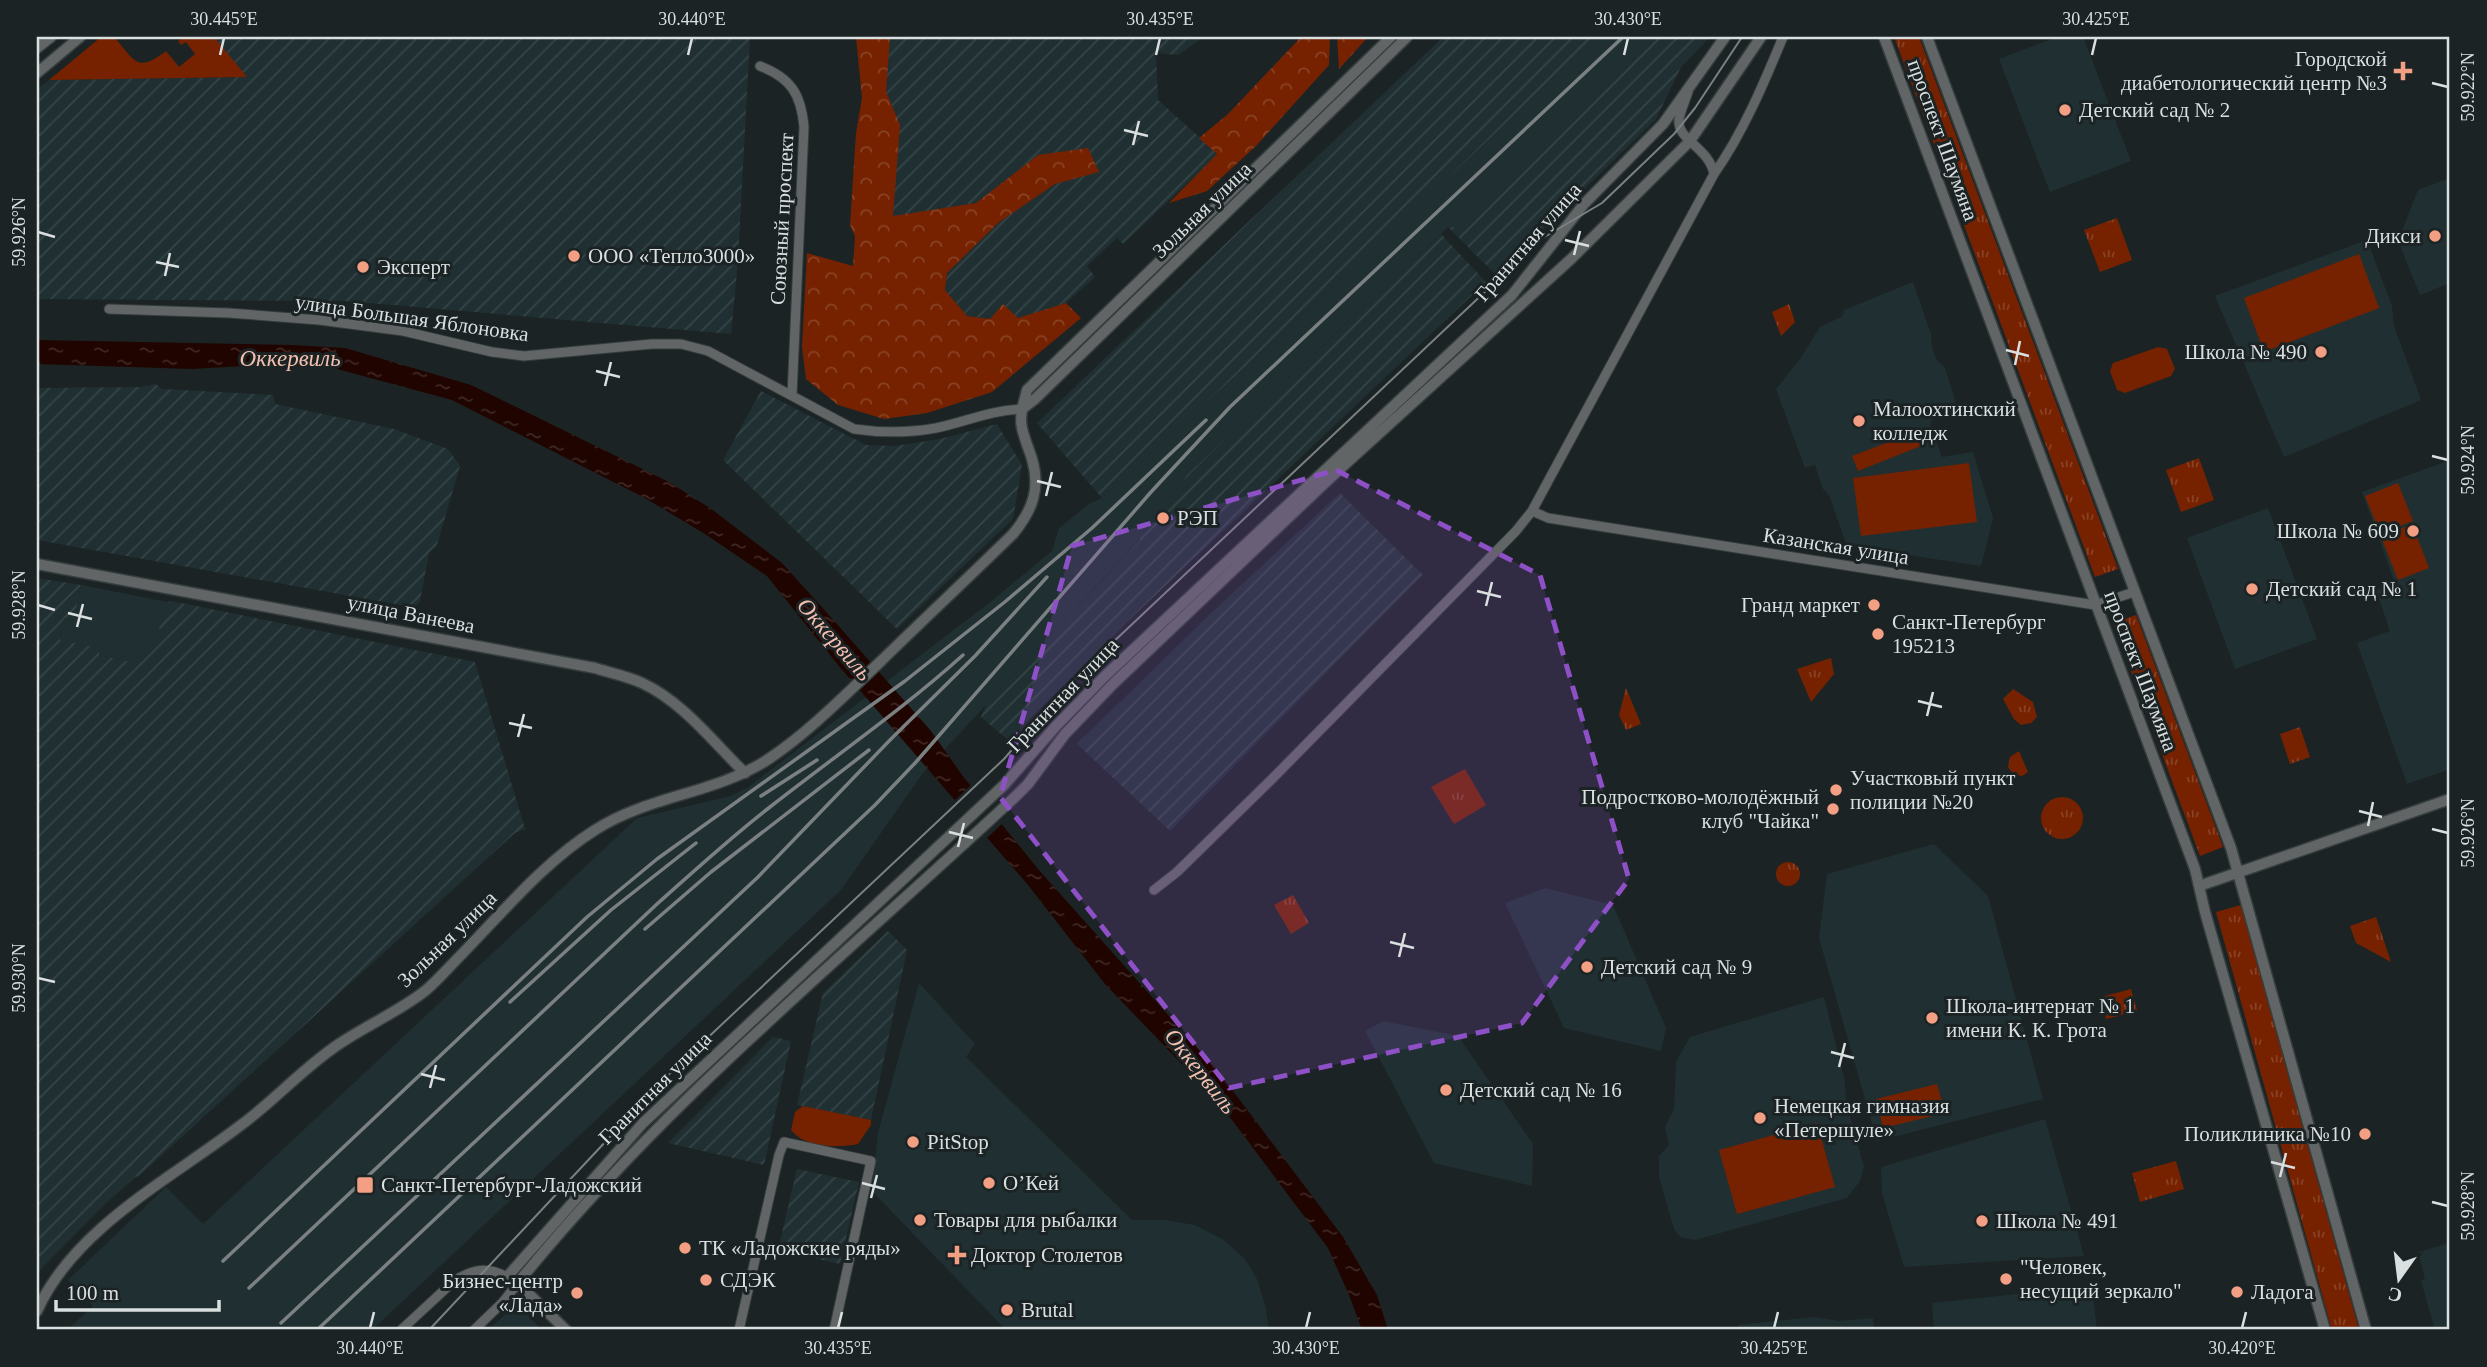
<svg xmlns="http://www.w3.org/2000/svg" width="2487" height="1367" viewBox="0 0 2487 1367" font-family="Georgia,serif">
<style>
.built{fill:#203032}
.industrial{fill:url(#industrial-furrows)}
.grass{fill:#762200}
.forest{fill:url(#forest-crowns)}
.park{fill:url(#park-tufts)}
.water{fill:url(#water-ripples)}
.pier{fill:#1b2324}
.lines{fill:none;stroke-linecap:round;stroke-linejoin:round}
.minor-casing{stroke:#363d3e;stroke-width:11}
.tertiary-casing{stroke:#363d3e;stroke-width:13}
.minor{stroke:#616565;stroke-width:9}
.tertiary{stroke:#616565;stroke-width:10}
.tram{stroke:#7b8182;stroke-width:2}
.rail{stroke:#7b8182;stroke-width:3.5}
.marked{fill:#8e50c6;fill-opacity:0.2;stroke:#8e50c6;stroke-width:5;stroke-dasharray:14 9;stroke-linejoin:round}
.ticks{fill:none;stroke:#dadfe0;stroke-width:2.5}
.poi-dot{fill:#f39f83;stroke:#1b2324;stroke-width:2.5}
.labels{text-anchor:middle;stroke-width:6;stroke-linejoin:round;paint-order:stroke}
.poi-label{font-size:21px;fill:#dadfe0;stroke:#1b2324;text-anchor:start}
.street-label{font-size:21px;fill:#dadfe0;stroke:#1b2324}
.water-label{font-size:23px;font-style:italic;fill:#f3bfae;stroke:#1b2324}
.neatline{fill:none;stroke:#dadfe0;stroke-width:2.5}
.ticks-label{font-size:18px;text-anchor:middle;fill:#dadfe0}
</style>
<defs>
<pattern id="industrial-furrows" width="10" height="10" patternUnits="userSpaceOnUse" patternTransform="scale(1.75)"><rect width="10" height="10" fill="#203032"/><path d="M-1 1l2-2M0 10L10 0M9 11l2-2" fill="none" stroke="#354446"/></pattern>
<pattern id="forest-crowns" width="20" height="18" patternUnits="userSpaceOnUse" patternTransform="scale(1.75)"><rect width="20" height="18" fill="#762200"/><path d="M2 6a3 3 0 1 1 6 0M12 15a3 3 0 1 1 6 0" fill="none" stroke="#894225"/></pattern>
<pattern id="park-tufts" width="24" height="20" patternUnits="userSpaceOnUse" patternTransform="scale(1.75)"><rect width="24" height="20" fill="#762200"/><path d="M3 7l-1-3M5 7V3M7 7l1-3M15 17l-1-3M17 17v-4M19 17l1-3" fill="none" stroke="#894225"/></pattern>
<pattern id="water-ripples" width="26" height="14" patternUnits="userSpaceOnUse" patternTransform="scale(1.75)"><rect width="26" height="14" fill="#1f0400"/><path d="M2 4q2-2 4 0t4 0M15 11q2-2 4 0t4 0" fill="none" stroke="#3f2825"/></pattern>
</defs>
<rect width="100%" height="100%" fill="#1b2324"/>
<!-- built -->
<path class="built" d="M1596,37H1656L1458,227H1448L1441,234L1187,475L1174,494L1139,529L1140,539L923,773L841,890L372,1330H67L93,1306L68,1280L166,1187L203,1224L637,818L731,796L747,788L989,603L1052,551L1059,528L1089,504L1102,498L1379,244Z
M2057,37H2083L2131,161L2050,192L1999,59Z
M2450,178V283L2420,295L2398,241L2418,190Z
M2367,240L2392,306L2394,326L2421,400L2284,457L2215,296Z
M1913,282L1931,334L1932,347L1936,359L1945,368L1956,403L1931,412L1933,418L1930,424L1942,457L1973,452L1993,518L1981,566L1847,546L1829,495L1823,489L1815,465L1805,468L1776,389L1800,359L1820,327L1843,316L1844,310Z
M2450,460V769L2407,784L2357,643L2390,631L2376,590L2395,583L2362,492Z
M2268,508L2317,639L2235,669L2187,538Z
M81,585L168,602L151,653L127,661L99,655L100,649L60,641L64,618L74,620Z
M1934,844L1988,896L2043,1099L1877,1141L1819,938L1827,874Z
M1545,888L1613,905L1666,1028L1661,1051L1564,1028L1505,903Z
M919,983L975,1044L966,1057L1132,1220H1164L1195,1225L1224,1240L1245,1259L1257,1279L1265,1305L1269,1330H1006L872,1191L878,1133Z
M1824,997L1845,1082L1846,1101L1864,1167L1860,1181L1847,1198L1695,1240L1680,1237L1674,1229L1659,1177V1156L1669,1145L1665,1127L1674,1109L1676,1062L1690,1037Z
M1383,1021L1458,1036L1533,1144L1532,1186L1434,1163L1365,1031Z
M2045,1119L2084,1256L1904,1267L1882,1193L1881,1167Z
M2450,1243V1330H2435L2421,1281L2425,1279L2418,1252Z
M2092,1286L2097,1330H1934L1932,1303Z
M508,1312H524L542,1330H488Z
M1814,1317L1839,1321L1873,1318L1874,1330H1738V1325Z"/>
<!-- industrial -->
<path class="industrial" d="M213,37H750L738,260L731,334L345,301L37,299V89L49,80L246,77Z
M885,37H1204L1178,55L1156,53L1158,100L1218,154L1123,244L1117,238L1087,266L1095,277L1066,303L1018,319L1003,304L990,319L967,316L945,290L947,273L998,223L1055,184L1098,172L1038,155L976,203L893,217L869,213Z
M1443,37H1596L1379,244L1102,498L1037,423Z
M1656,37H1710L1681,67L1656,119L1496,275L1448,227H1458Z
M1441,234L1486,282L1127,622L1008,740L981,717L986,705L1140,540L1139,529L1174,494L1187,475Z
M156,384L162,389L273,395L275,404L394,429L448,449L460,466L437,545L429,553L420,601L417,605L412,607L37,540V388L140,387Z
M761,391L866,445L895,446L940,439L997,424L1022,465L1013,519L897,629L723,460Z
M1340,493L1423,575L1170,831L1077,744L1209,615Z
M37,578L81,585L74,620L64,618L60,640L100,648L99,655L127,661L151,653L168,602L171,601L475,662L525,829L515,833L139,1176L135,1177L105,1204L37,1273Z
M888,931L907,950L871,1120L797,1105L823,993Z
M773,1037L791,1041L764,1165L668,1143Z
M797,1169L859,1182L840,1264L778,1250Z"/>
<!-- grass -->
<path class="grass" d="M101,37H114C135,60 136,74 166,51L179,67L195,54L186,42L181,45L178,41L184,37H214L247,77L49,80Z
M2359,254L2379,308L2264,352L2244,298Z
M2158,347L2167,349L2175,369L2171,376L2125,393L2117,390L2110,371L2113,363Z
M1920,430L1926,444L1858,471L1852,456Z
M1969,463L1977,522L1861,536L1853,478Z
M2398,483L2413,521L2380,534L2365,496Z
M2412,524L2429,568L2398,580L2381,537Z
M1937,1084L1945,1113L1883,1128L1876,1099Z
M803,1106L871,1120V1125L858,1144C837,1148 805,1148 791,1130L795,1112Z
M1817,1123L1835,1187L1737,1214L1719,1150Z"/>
<!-- forest -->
<path class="forest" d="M856,37H890L886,92L900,125L893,216L976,203L1038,155L1088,148L1099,172L1055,184L998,223L947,273L945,290L967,316L990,319L1003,304L1018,318L1066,303L1081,318L992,392L927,413L884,419L838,405L806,379L802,347L807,253L853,266L855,236L850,225L856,133L862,98Z
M1301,37H1330L1329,65L1256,146L1207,191L1169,203L1217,154L1199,138L1228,114Z
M1337,37H1368L1339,69Z"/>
<!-- park -->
<path class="park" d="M1894,37H1919L2118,569L2095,577Z
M2117,218L2132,260L2100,272L2084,230Z
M1789,304L1795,322L1781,336L1772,312Z
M2199,458L2214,500L2181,512L2166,470Z
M2136,615L2223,847L2200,856L2113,623Z
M1831,658L1834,674L1811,702L1797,669Z
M1626,688L1641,724L1626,730L1619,715Z
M2013,689L2033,702L2037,717L2031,723L2021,725L2014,719L2003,699Z
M2300,727L2310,757L2290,764L2280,734Z
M2019,751L2028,772L2022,776L2013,774L2008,767L2010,757Z
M1465,769L1486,805L1454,824L1431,787Z
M2041 818a21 21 0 1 1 42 0a21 21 0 1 1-42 0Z
M1776 874a12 12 0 1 1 24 0a12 12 0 1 1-24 0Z
M1293,895L1309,923L1291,934L1274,905Z
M2241,905L2359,1330H2332L2216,912Z
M2376,917L2391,962L2356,943L2350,926Z
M2131,989L2137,1011L2106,1019L2101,997Z
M2176,1161L2184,1189L2140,1202L2132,1173Z"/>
<!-- water -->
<path class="water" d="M37,340L293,345L345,348L471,385L667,481L710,508L782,563L836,623L931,731L962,775L1038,869L1218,1071L1343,1237L1377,1295L1388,1330H1362L1349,1295L1328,1248L1220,1104L1105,984L1028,885L838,665L767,576L705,534L645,498L452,400L311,362L192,369L37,364Z"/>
<!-- pier -->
<path class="pier" d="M973,783L1005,821L985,840L953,802Z"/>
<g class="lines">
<!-- minor casing -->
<g class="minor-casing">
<path id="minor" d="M760,66C791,78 801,94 804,127L792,395
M1688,92C1685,101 1681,110 1679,119C1676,140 1709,147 1714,174
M109,309L229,313L319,320L403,331L492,352L524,356L652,344H681L708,351L854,429C882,433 908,433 936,428C965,422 991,410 1022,409
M1532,511L1548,518L2095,605L2134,592
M1154,890L1177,872L1272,779L1516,531L1532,511L1714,174C1743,133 1764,83 1783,37
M401,1330L454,1281C473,1269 487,1266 507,1277
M474,1330L503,1302L517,1284
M739,1330L779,1155L784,1142L871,1161L834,1330"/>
</g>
<!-- tertiary casing -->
<g class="tertiary-casing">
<path id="tertiary" d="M1884,37L2195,869L2205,912L2325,1330
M1927,37L2231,848L2366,1330
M37,48L51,37
M37,73L80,37
M1022,409L1035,399L1407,37
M37,564L595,668C610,673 627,676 642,683C683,702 713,742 745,773
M2199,886L2450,799
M517,1284C664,1102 845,956 1015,797L1028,784L1065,734L1113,684L1330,478L1571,259L1690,141L1761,37
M37,1311C74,1228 172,1178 241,1125C275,1100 303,1068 339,1044C367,1025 398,1012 425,991C438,980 449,967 461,955C503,912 544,862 595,830C649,795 717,794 770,758C810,731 845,695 880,662C924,619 969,577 1013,534C1032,511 1041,489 1032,459C1029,449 1024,438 1022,428C1019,415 1024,402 1027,390L1391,37
M566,1330L532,1297L507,1277L643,1123L1004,785L1056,726L1105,676L1512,295L1584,204L1663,124L1725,37"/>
</g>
<!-- minor -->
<use href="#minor" class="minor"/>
<!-- tertiary -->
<use href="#tertiary" class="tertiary"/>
<!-- tram -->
<path class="tram" d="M429,1330L667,1076L1004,759L1059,695L1092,662L1541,239L1602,203L1674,134L1695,108L1742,37"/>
<!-- rail -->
<path class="rail" d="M761,796L817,760
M645,929L711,872L869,750
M510,1002L611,910L696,843
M223,1261L587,917L657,859L905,681L1006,601L1092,528L1206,420
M249,1288L657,904C694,871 731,837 770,807C835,756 902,710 963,655
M281,1323L758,877L890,740L975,656L1047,577
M317,1330L875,805L916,762L1151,492L1230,407L1623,37"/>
</g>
<!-- marked area -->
<path class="marked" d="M1336,470L1540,575L1629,879L1522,1023L1229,1088L1000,797L1072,546Z"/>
<!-- ticks -->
<path class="ticks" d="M220,55L224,38M688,55L692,38M1156,55L1160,38M1624,55L1628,38M2092,55L2096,38M2432,83L2448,87M1124,130L1148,136M1133,145L1139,121M38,232L55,237M1565,240L1589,246M1574,255L1580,231M156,262L179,267M165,276L170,253M2006,350L2029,356M2015,365L2020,341M596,371L620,377M605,386L611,362M2432,456L2448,460M1037,481L1061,487M1046,496L1052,472M1477,591L1501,597M38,605L55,610M1486,606L1492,582M68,613L92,619M77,627L83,604M1918,701L1942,707M1927,716L1933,692M509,723L532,728M518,737L524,714M2359,811L2382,817M2368,826L2373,802M2432,829L2448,833M949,832L973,838M958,847L964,823M1390,942L1414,948M1399,957L1405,933M38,978L55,982M1831,1052L1854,1058M1839,1067L1845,1043M421,1074L445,1080M430,1088L436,1065M2271,1162L2295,1168M2280,1177L2286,1153M862,1183L885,1189M871,1198L877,1175M2432,1202L2448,1206M370,1328L374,1312M838,1328L842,1312M1306,1328L1310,1312M1774,1328L1778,1312M2242,1328L2246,1312"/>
<!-- markers -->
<g class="poi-dot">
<path d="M2399.5 60.5h7v7h7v7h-7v7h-7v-7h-7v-7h7z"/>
<circle cx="2065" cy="110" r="7"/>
<circle cx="2435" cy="236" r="7"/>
<circle cx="574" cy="256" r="7"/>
<circle cx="363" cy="267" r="7"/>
<circle cx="2321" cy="352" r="7"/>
<circle cx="1859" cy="421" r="7"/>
<circle cx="1163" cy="518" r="7"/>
<circle cx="2413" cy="531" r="7"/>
<circle cx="2252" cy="589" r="7"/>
<circle cx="1874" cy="605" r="7"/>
<circle cx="1878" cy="634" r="7"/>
<circle cx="1836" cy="790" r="7"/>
<circle cx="1833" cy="809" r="7"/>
<circle cx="1587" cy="967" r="7"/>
<circle cx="1932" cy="1018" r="7"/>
<circle cx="1446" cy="1090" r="7"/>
<circle cx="1760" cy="1118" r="7"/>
<circle cx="2365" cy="1134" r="7"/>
<circle cx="913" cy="1142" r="7"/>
<circle cx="989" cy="1183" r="7"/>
<rect x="356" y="1176" width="18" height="18" rx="3.5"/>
<circle cx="920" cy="1220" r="7"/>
<circle cx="1982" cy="1221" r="7"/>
<circle cx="685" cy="1248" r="7"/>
<path d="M953.5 1244.5h7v7h7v7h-7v7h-7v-7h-7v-7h7z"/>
<circle cx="2006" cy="1279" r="7"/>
<circle cx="706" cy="1280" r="7"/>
<circle cx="2237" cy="1292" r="7"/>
<circle cx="577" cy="1293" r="7"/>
<circle cx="1007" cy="1310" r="7"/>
</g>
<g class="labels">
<!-- poi labels -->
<g class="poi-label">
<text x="2387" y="66" text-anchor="end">Городской<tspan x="2387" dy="24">диабетологический центр №3</tspan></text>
<text x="2079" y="117">Детский сад № 2</text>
<text x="2421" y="243" text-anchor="end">Дикси</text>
<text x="588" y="263">ООО «Тепло3000»</text>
<text x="377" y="274">Эксперт</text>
<text x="2307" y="359" text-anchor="end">Школа № 490</text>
<text x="1873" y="416">Малоохтинский<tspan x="1873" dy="24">колледж</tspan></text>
<text x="1177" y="525">РЭП</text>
<text x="2399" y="538" text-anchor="end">Школа № 609</text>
<text x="2266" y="596">Детский сад № 1</text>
<text x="1860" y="612" text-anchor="end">Гранд маркет</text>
<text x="1892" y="629">Санкт-Петербург<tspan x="1892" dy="24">195213</tspan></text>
<text x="1850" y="785">Участковый пункт<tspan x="1850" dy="24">полиции №20</tspan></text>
<text x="1819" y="804" text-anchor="end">Подростково-молодёжный<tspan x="1819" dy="24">клуб "Чайка"</tspan></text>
<text x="1601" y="974">Детский сад № 9</text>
<text x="1946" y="1013">Школа-интернат № 1<tspan x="1946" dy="24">имени К. К. Грота</tspan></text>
<text x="1460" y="1097">Детский сад № 16</text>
<text x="1774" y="1113">Немецкая гимназия<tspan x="1774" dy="24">«Петершуле»</tspan></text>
<text x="2351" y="1141" text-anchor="end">Поликлиника №10</text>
<text x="927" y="1149">PitStop</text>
<text x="1003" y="1190">О’Кей</text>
<text x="381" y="1192">Санкт-Петербург-Ладожский</text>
<text x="934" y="1227">Товары для рыбалки</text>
<text x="1996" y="1228">Школа № 491</text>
<text x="699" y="1255">ТК «Ладожские ряды»</text>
<text x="971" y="1262">Доктор Столетов</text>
<text x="2020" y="1274">"Человек,<tspan x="2020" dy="24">несущий зеркало"</tspan></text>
<text x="720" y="1287">СДЭК</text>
<text x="563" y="1288" text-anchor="end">Бизнес-центр<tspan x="563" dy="24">«Лада»</tspan></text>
<text x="2251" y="1299">Ладога</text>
<text x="1021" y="1317">Brutal</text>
</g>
<!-- street labels -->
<g class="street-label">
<text transform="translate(1943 140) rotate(70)" y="7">проспект Шаумяна</text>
<text transform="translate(1202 210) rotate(-44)" y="7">Зольная улица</text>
<text transform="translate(782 219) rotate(-87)" y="7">Союзный проспект</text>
<text transform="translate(1528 242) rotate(-49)" y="7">Гранитная улица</text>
<text transform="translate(412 318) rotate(8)" y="7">улица Большая Яблоновка</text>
<text transform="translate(1836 546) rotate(9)" y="7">Казанская улица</text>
<text transform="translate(411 614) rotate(11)" y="7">улица Ванеева</text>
<text transform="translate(2141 671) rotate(69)" y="7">проспект Шаумяна</text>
<text transform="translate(1063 695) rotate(-46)" y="7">Гранитная улица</text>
<text transform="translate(447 939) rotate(-44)" y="7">Зольная улица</text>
<text transform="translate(655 1088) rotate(-45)" y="7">Гранитная улица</text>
</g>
<!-- water labels -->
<g class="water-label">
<text x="290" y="366">Оккервиль</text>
<text transform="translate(835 639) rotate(49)" y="8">Оккервиль</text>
<text transform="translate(1201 1071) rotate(52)" y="8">Оккервиль</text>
</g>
</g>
<!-- border -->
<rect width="2487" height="1367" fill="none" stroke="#1b2324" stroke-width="77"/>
<!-- north arrow -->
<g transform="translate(2399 1279) rotate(194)" stroke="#1b2324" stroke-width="5" paint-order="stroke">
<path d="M0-5L12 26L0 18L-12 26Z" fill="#dadfe0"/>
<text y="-10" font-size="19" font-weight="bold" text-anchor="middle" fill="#dadfe0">С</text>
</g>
<!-- scale -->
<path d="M56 1300v10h163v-10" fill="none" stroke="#dadfe0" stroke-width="3.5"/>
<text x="66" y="1300" font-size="21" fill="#dadfe0" stroke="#1b2324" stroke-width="5" paint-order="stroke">100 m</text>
<rect x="38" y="38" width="2410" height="1290" class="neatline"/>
<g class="ticks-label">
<text x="224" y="25">30.445°E</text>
<text x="692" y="25">30.440°E</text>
<text x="1160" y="25">30.435°E</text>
<text x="1628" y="25">30.430°E</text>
<text x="2096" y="25">30.425°E</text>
<text transform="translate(2468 87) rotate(-90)" y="6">59.922°N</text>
<text transform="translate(19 232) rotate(-90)" y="6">59.926°N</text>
<text transform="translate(2468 460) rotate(-90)" y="6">59.924°N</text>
<text transform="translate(19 605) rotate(-90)" y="6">59.928°N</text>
<text transform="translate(2468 833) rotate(-90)" y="6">59.926°N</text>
<text transform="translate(19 978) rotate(-90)" y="6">59.930°N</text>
<text transform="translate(2468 1206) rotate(-90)" y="6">59.928°N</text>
<text x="370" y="1354">30.440°E</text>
<text x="838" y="1354">30.435°E</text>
<text x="1306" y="1354">30.430°E</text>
<text x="1774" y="1354">30.425°E</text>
<text x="2242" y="1354">30.420°E</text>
</g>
</svg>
